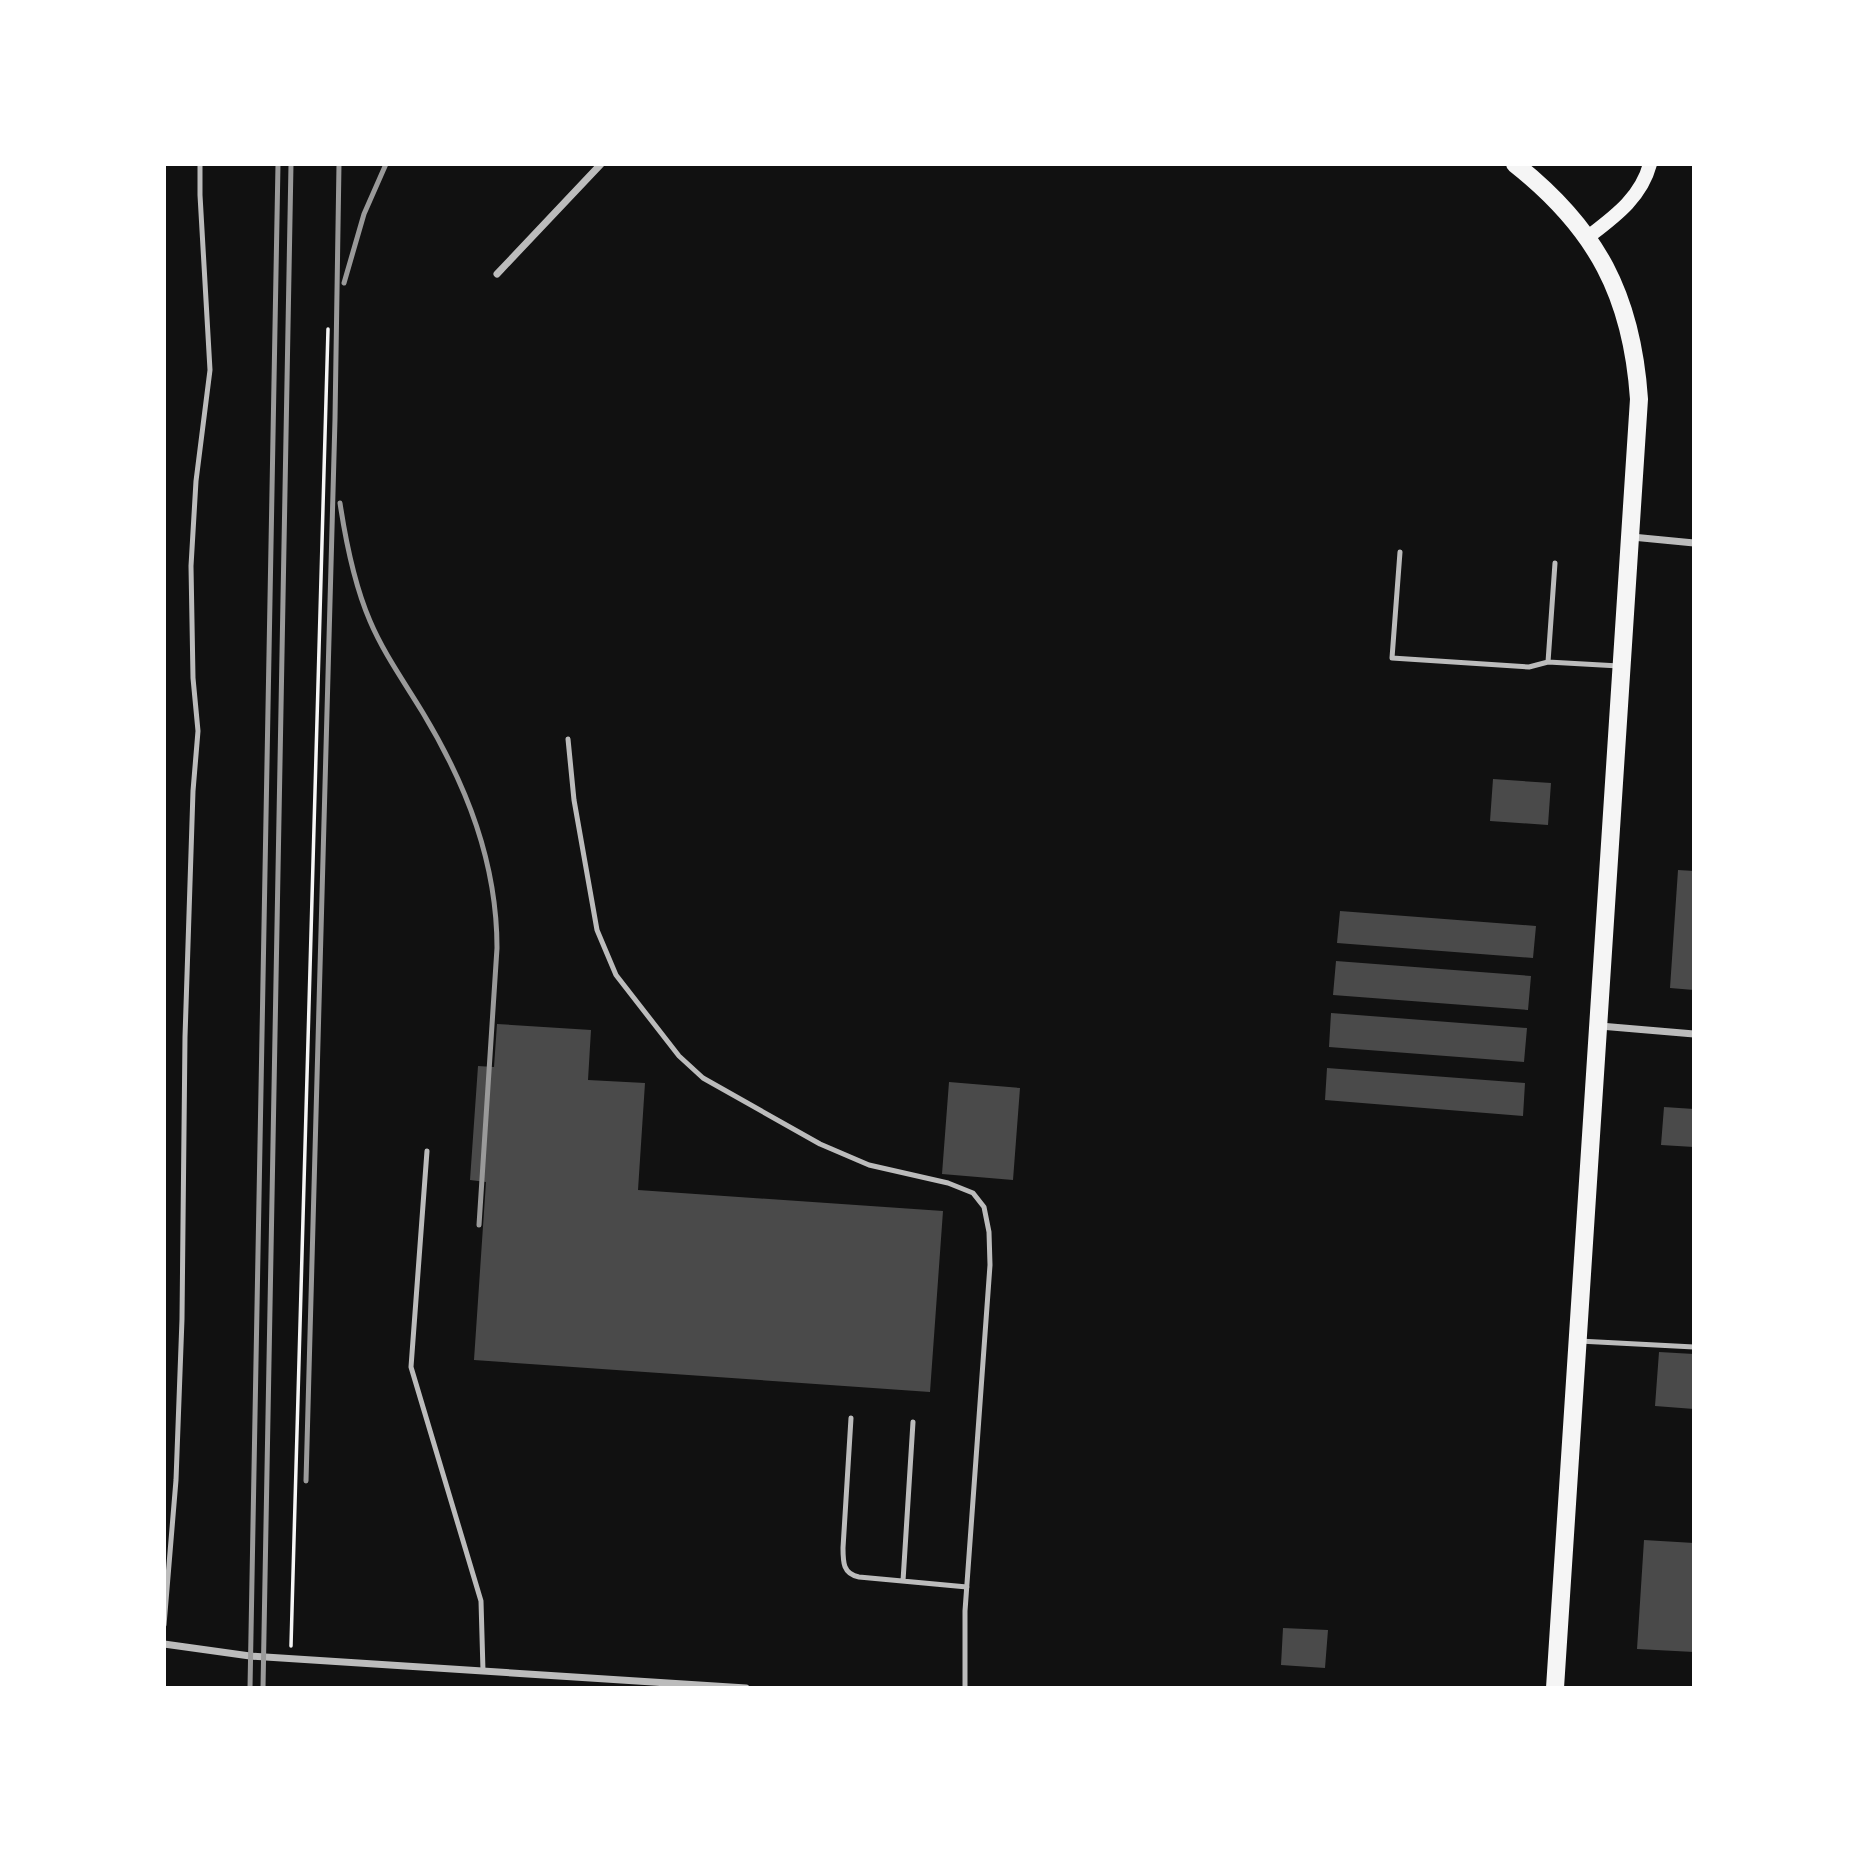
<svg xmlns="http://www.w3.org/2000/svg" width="1858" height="1852" viewBox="0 0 1858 1852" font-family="'Nunito Sans',sans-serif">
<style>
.building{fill:#4a4a4a}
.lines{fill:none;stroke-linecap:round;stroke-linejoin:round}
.path{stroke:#f5f5f5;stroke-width:3.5}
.service{stroke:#bcbcbc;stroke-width:5}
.minor{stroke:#bcbcbc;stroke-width:7}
.secondary{stroke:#f5f5f5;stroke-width:14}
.primary{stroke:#f5f5f5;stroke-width:18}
.rail{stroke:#9a9a9a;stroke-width:5}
</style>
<rect width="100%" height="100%" fill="#111"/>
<!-- building -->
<path class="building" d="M1493,779L1551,783L1548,825L1490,821Z
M1678,870L1694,871V990L1670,988Z
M1340,911L1536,926L1533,958L1337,943Z
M1336,961L1531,976L1528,1010L1333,995Z
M1331,1013L1527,1028L1524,1062L1329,1047Z
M497,1024L591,1030L588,1080L645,1083L638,1190L943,1211L930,1392L474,1360L486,1182L470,1180L478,1066L494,1067Z
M1327,1068L1525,1083L1523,1116L1325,1100Z
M949,1082L1020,1088L1013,1180L942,1174Z
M1664,1107L1694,1109V1147L1661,1145Z
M1659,1352L1694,1354V1409L1655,1406Z
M1644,1540L1694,1543V1652L1637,1649Z
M1283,1628L1328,1630L1325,1668L1281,1665Z"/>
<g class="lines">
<!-- path -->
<path class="path" d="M291,1646L328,329"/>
<!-- service -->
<path class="service" d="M1400,552L1392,658L1529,667L1548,662L1619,666
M1548,662L1555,563
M568,739L574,800L597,930L616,975L679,1056L703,1078L820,1144L869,1165L948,1183L973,1193L984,1207L989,1232L990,1265L965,1611V1688
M427,1151L411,1367L481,1601L483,1671
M1579,1341L1694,1347
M851,1418L843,1548C843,1562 843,1574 859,1577L967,1587
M903,1581L913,1422
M164,1625L176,1480L182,1319L185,1037L193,791L198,731L193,678L191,566L196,481L210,370L200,195V164"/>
<!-- minor -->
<path class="minor" d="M497,274L601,164
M1632,537L1694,543
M1600,1026L1694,1034
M164,1644L250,1656L746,1688"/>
<!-- secondary -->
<path class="secondary" d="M1588,237C1614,217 1641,198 1650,164"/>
<!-- primary -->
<path class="primary" d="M1515,164C1597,229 1632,296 1639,399L1555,1688"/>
<!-- rail -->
<path class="rail" d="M344,283L364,214L386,164
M340,503C346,543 354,584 370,621C384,654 405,683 423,713C467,786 497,863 497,948L479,1225
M306,1481L335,419L339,164
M250,1688L278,164
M263,1688L291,164"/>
</g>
<!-- border -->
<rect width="1858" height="1852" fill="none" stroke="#ffffff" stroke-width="332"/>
</svg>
